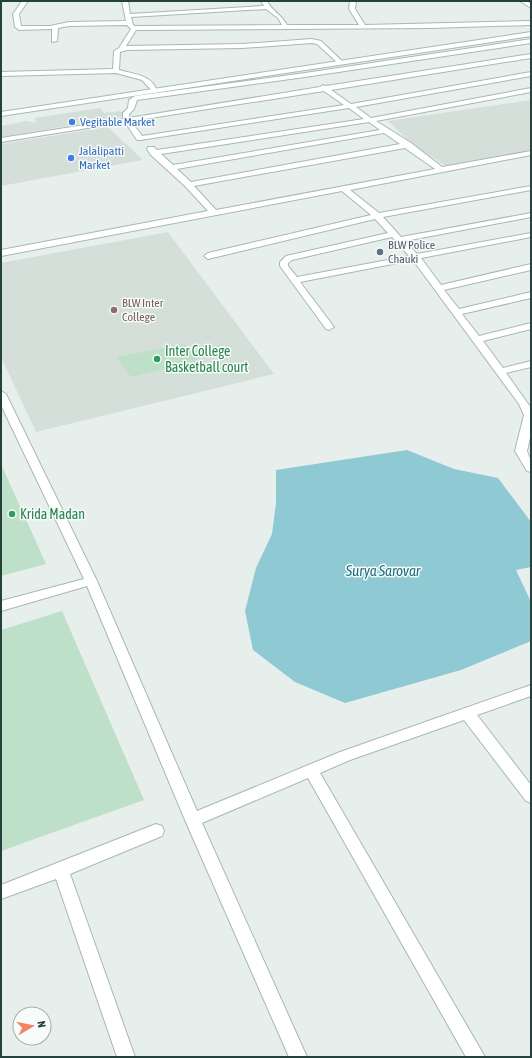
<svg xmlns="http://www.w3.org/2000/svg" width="532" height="1058" viewBox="0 0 532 1058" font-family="'Asap Condensed',sans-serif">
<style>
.built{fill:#d4dfda}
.green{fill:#bfe0c8}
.water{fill:#8ec9d4}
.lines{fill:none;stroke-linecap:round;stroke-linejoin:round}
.street-casing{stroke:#a8b8b2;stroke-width:2}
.secondary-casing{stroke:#a4bbb3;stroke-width:2}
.street{fill:#fff;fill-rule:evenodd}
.secondary{fill:#fff;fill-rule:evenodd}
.shop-dot{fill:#3f7fe0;stroke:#f7fbf9;stroke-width:1.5}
.service-dot{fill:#5c6f8a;stroke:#f7fbf9;stroke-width:1.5}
.education-dot{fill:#8d6e63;stroke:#f7fbf9;stroke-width:1.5}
.leisure-dot{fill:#2e9e5b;stroke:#f7fbf9;stroke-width:1.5}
.labels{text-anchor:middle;stroke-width:3;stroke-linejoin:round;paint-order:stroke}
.far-shop-label{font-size:12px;fill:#366cbe;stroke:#f7fbf9;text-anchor:start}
.far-service-label{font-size:12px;fill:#4e5e75;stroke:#f7fbf9;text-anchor:start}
.far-education-label{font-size:12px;fill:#785e54;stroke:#f7fbf9;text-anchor:start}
.leisure-label{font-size:14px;fill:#27864d;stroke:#f7fbf9;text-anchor:start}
.water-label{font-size:15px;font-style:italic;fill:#1c6f80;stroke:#f7fbf9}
</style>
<rect width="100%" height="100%" fill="#e6efeb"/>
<!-- built -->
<path class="built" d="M531,100V150L447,167L412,144L388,121Z
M100,108L104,113L120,111L133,115L1,137V126L26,121L37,123L34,118Z
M108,127L143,160L1,186V144Z
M168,232L274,374L36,432L1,357V263Z"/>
<!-- green -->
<path class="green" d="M185,344L198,361L131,377L116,357Z
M1,464L46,564L1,576Z
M62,611L144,800L1,851V630Z"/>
<!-- water -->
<path class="water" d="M407,450L454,469L498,478L531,522V567L516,570L531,602V641L461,670L345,703L295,682L253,650L245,611L256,568L272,534L276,503V470Z"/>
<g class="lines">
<!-- street casing -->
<g class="street-casing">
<path id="street" d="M22,1H28L19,14L21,26H50L69,22L126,21L122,1H128L130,14L264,6L261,1H267C272,11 281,14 287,25H359L349,9L350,1H356L355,9L365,25L531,21V25L430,28L136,30L126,46L242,44L312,39L321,41L344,63L339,64L317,44L312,43L242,48L127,50L120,52L119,70C134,74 152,75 157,91L154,93L142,80L116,73L1,76V72L113,69L114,51L119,48L131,29L127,25L69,26L58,28L57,41L52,42V29L19,30L15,27L13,14ZM266,9L278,18L282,25L135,26L133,25L131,17Z
M520,1H527L531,4V8Z
M531,39V43L305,77L137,100L134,109L129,114V118L320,87L323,85L326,86L531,54V58L331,90L351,104L531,72V76L356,107L371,118L531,88V92L376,121L411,143L442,167L531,151V155L350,190L379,213L531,186V190L383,217L401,237L531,213V217L405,241L417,254L531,233V237L421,258L441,285L531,264V270L444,290L459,309L531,292V298L462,314L479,336L531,323V329L483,341L503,368L531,361V367L506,373L531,408V433L527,451L531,461V472L527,471L515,451L524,415L519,404L413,260L300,282L334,327L329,330L326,329L280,266V262L286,256L388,233L375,219L208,259L204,256L208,253L371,215L342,191L1,256V250L208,211L186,187L151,155L147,149L148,147H154L157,150L364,119L349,108L140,140H137L125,122L1,142V138L123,119V113L128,108L129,100L135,96L305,73ZM324,91L344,105L142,136L131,121ZM369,122L380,130L173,165L161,154ZM384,133L400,144L191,182L177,169ZM405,148L435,169L216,210L194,186ZM392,237L409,256L297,277L288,266V263L292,260Z
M1,391L6,394L97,581L197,811L340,752L531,685V696L477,715L531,785V803L526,801L464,720L350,760L320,773L485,1057H466L308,778L202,823L307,1057H289L185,820L87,586L1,611V601L84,579L1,405Z
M156,824L162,826L164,831L162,836L70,874L135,1057H117L56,879L1,899V885Z"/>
</g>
<!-- secondary casing -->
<g class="secondary-casing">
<path id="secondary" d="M531,32V36L1,116V112Z"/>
</g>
<!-- street -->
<use href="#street" class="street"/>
<!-- secondary -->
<use href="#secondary" class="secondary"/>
</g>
<!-- markers -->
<g class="shop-dot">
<circle cx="72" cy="122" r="4"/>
<circle cx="71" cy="158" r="4"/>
</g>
<circle class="service-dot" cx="380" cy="252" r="4"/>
<circle class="education-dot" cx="114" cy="310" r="4"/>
<g class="leisure-dot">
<circle cx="157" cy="359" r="4"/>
<circle cx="12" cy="514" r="4"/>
</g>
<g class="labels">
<!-- far-shop labels -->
<g class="far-shop-label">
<text x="80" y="126">Vegitable Market</text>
<text x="79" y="155">Jalalipatti<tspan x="79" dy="14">Market</tspan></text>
</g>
<!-- far-service labels -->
<g class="far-service-label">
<text x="388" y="249">BLW Police<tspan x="388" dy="14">Chauki</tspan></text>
</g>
<!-- far-education labels -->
<g class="far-education-label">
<text x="122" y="307">BLW Inter<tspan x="122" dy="14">College</tspan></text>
</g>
<!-- leisure labels -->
<g class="leisure-label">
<text x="165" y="356">Inter College<tspan x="165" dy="16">Basketball court</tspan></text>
<text x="20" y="519">Krida Madan</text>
</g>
<!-- water labels -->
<g class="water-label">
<text x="383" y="576">Surya Sarovar</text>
</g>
</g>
<!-- border -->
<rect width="532" height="1058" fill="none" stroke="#24423a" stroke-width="4"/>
<!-- north arrow -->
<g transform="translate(32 1026) rotate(80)"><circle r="19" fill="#f7fbf9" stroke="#a3b1ad"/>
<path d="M0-3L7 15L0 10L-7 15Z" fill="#f4845f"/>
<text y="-6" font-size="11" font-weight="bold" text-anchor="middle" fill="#24423a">N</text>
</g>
</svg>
